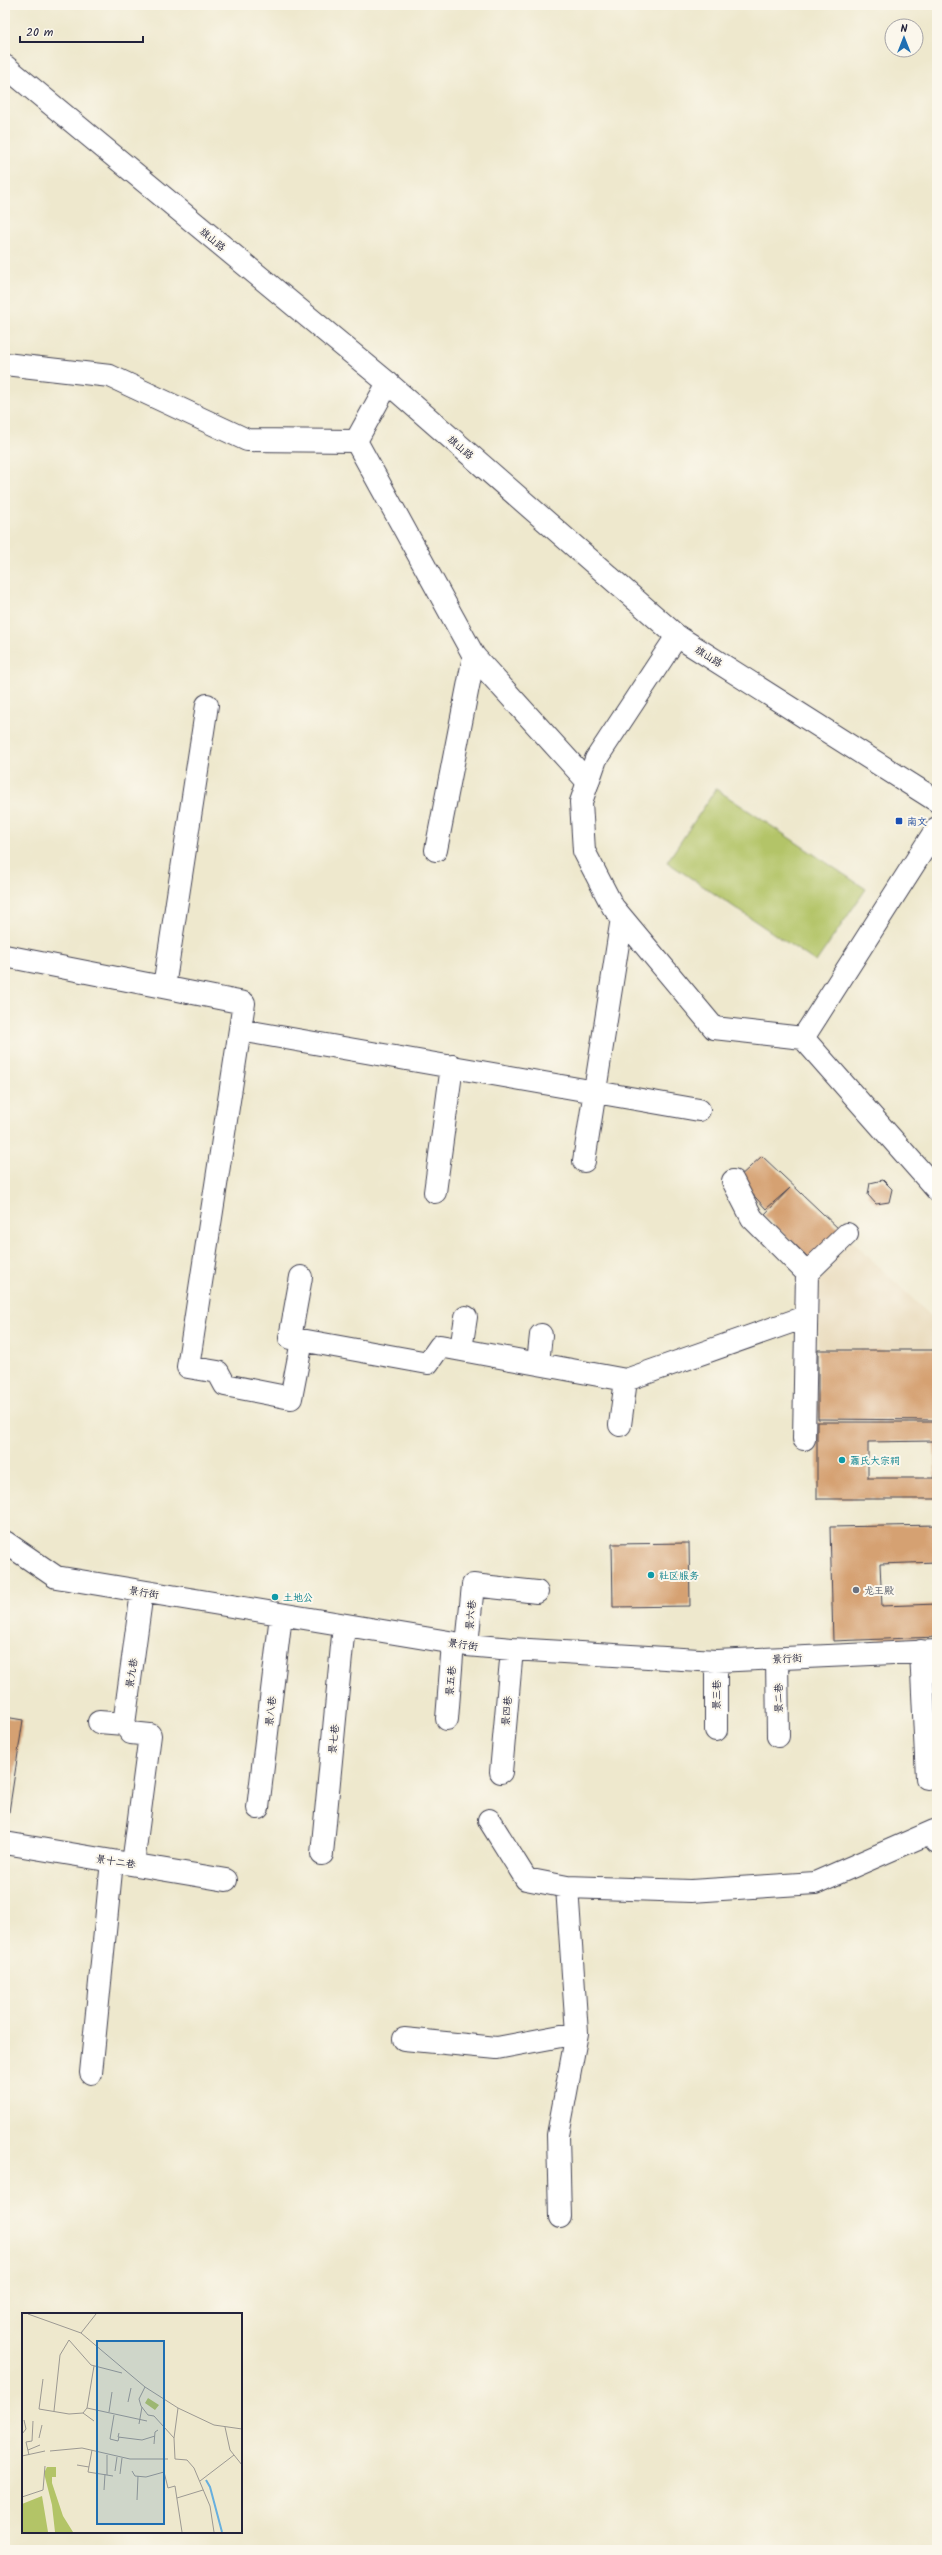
<svg xmlns="http://www.w3.org/2000/svg" width="942" height="2555" viewBox="0 0 942 2555" font-family="Kalam,'LXGW WenKai TC',sans-serif">
<style>
.built{fill:#e8d9ba}
.green{fill:#b3c467;stroke:#6a7351}
.building{fill:#d5a172;fill-rule:evenodd}
.lines{fill:none;stroke-linecap:round;stroke-linejoin:round}
.service-casing{stroke:#414051;stroke-width:24}
.minor-casing{stroke:#414051;stroke-width:24}
.tertiary-casing{stroke:#414051;stroke-width:24}
.service{stroke:#fff;stroke-width:22}
.minor{stroke:#fff;stroke-width:22}
.tertiary{stroke:#fff;stroke-width:22}
.transit-dot{fill:#1a4fb4;stroke:#fbf7ec;stroke-width:1.5}
.culture-dot{fill:#0f9aa8;stroke:#fbf7ec;stroke-width:1.5}
.worship-dot{fill:#6b7280;stroke:#fbf7ec;stroke-width:1.5}
.labels{text-anchor:middle;stroke-width:4;stroke-linejoin:round;paint-order:stroke}
.street-label{font-size:10px;fill:#22223b;stroke:#fbf7ec}
.transit-label{font-size:10px;fill:#164399;stroke:#fbf7ec;text-anchor:start}
.culture-label{font-size:10px;fill:#0d838f;stroke:#fbf7ec;text-anchor:start}
.worship-label{font-size:10px;fill:#5b616d;stroke:#fbf7ec;text-anchor:start}
.inset-river{fill:none;stroke:#67afde;stroke-width:2}
.inset-road{fill:none;stroke:#9c9993;stroke-width:1}
.view{fill:#1f6fb2;fill-opacity:0.15;stroke:#1f6fb2;stroke-width:2}
.inset-edge{fill:none;stroke:#22223b;stroke-width:2}
</style>
<rect width="100%" height="100%" fill="#fbf7ec"/>
<filter id="ink" filterUnits="userSpaceOnUse"><feTurbulence type="fractalNoise" baseFrequency=".025" numOctaves="2"/><feDisplacementMap in="SourceGraphic" scale="8" xChannelSelector="R" yChannelSelector="G"/><feConvolveMatrix kernelMatrix="1 2 1 2 8 2 1 2 1" color-interpolation-filters="sRGB"/></filter>
<filter id="wash" filterUnits="userSpaceOnUse"><feTurbulence type="fractalNoise" baseFrequency=".012" numOctaves="4" result="noise"/><feDisplacementMap in="SourceGraphic" scale="16" xChannelSelector="R" yChannelSelector="G"/><feGaussianBlur stdDeviation="0.9" result="paint"/><feColorMatrix in="noise" values="0 0 0 0 0 0 0 0 0 0 0 0 0 0 0 0 0 1.4 0 .05"/><feComposite in="paint" operator="in"/></filter>
<g filter="url(#wash)">
<rect width="100%" height="100%" fill="#eee8cd"/>
<!-- built -->
<path class="built" d="M851,1240L937,1322V1350H818L819,1274Z"/>
<!-- green -->
<path class="green" d="M716,789L866,889L816,962L667,862Z"/>
<g id="blocks">
<!-- building -->
<path class="building" d="M762,1156L840,1230L811,1260L764,1215L790,1188L766,1209L738,1178Z
M883,1180L892,1189L889,1202L876,1204L868,1195L870,1183Z
M818,1350H937V1420L818,1419Z
M817,1422H937V1499H817ZM934,1441L935,1478H868V1442Z
M937,1525V1562L880,1564L882,1606L937,1604V1637L833,1641L830,1527Z
M689,1543L690,1606L613,1607L612,1544Z
M5,1717L23,1720L9,1812H5Z"/>
</g>
</g>
<g filter="url(#ink)">
<use href="#blocks" fill-opacity="0" stroke="#414051" stroke-width="1"/>
<g class="lines">
<!-- service casing -->
<g class="service-casing">
<path id="service" d="M388,383L356,441L474,656L588,782
M803,1038L937,828"/>
</g>
<!-- minor casing -->
<g class="minor-casing">
<path id="minor" d="M5,364L110,376L247,440L356,441
M677,636L596,759L581,802L584,851L613,907L714,1028L803,1038L937,1190
M436,850L474,656
M5,956L244,1003L188,1367L218,1372L225,1385L291,1398L302,1341
M164,987L207,705
M240,1030L699,1110
M584,1161L622,918
M733,1181L752,1218L807,1273
M435,1192L452,1066
M301,1277L290,1338L428,1363L440,1346L626,1380L805,1317
M461,1349L466,1317
M538,1363L541,1335
M620,1425L626,1380
M804,1439L807,1273L847,1234
M5,1542L56,1577L467,1645L512,1649L716,1661L937,1651
M467,1645L473,1585L537,1592
M921,1651L927,1778
M777,1659L778,1736
M716,1661V1730
M447,1719L453,1643
M99,1722L124,1724
M501,1772L512,1649
M258,1808L281,1615
M489,1820L526,1879L567,1887L691,1891L815,1883L934,1831L937,1842
M5,1843L226,1880
M322,1854L344,1625
M133,1864L150,1735L131,1733L124,1724L142,1592
M404,2039L497,2048L577,2033
M91,2073L112,1861
M560,2217L558,2135L577,2033L567,1887"/>
</g>
<!-- tertiary casing -->
<g class="tertiary-casing">
<path id="tertiary" d="M5,66L388,383L677,636L937,801"/>
</g>
<!-- service -->
<use href="#service" class="service"/>
<!-- minor -->
<use href="#minor" class="minor"/>
<!-- tertiary -->
<use href="#tertiary" class="tertiary"/>
</g>
</g>
<!-- markers -->
<rect class="transit-dot" x="895" y="817" width="8" height="8" rx="2"/>
<g class="culture-dot">
<circle cx="842" cy="1460" r="4"/>
<circle cx="651" cy="1575" r="4"/>
<circle cx="275" cy="1597" r="4"/>
</g>
<circle class="worship-dot" cx="856" cy="1590" r="4"/>
<g class="labels">
<!-- street labels -->
<g class="street-label">
<text transform="translate(213 239) rotate(40)" y="4">旗山路</text>
<text transform="translate(461 447) rotate(41)" y="4">旗山路</text>
<text transform="translate(709 656) rotate(32)" y="4">旗山路</text>
<text transform="translate(144 1592) rotate(9)" y="4">景行街</text>
<text transform="translate(470 1615) rotate(-85)" y="4">景六巷</text>
<text transform="translate(463 1644) rotate(8)" y="4">景行街</text>
<text transform="translate(787 1658) rotate(-3)" y="4">景行街</text>
<text transform="translate(131 1673) rotate(-82)" y="4">景九巷</text>
<text transform="translate(450 1681) rotate(-85)" y="4">景五巷</text>
<text transform="translate(716 1695) rotate(-89)" y="4">景三巷</text>
<text transform="translate(778 1698) rotate(-91)" y="4">景二巷</text>
<text transform="translate(270 1711) rotate(-83)" y="4">景八巷</text>
<text transform="translate(506 1711) rotate(-85)" y="4">景四巷</text>
<text transform="translate(333 1739) rotate(-84)" y="4">景七巷</text>
<text transform="translate(116 1861) rotate(9)" y="4">景十二巷</text>
</g>
<!-- transit labels -->
<g class="transit-label">
<text x="907" y="825">南文</text>
</g>
<!-- culture labels -->
<g class="culture-label">
<text x="850" y="1464">蕭氏大宗祠</text>
<text x="659" y="1579">社区服务</text>
<text x="283" y="1601">土地公</text>
</g>
<!-- worship labels -->
<g class="worship-label">
<text x="864" y="1594">龙王殿</text>
</g>
</g>
<!-- overview -->
<g transform="translate(22 2313)">
<rect width="220" height="220" fill="#eee8cd"/>
<path d="M126,85L137,92L133,97L123,90ZM25,154H34V164H30V170L41,203L51,219H33L30,192L22,160ZM20,183L26,219H0V191Z" fill="#b3c467"/>
<path class="inset-river" d="M184,167L188,174L200,219"/>
<path class="inset-road" d="M6,1L59,20L123,74L156,95L192,112L220,116M59,20L74,1M21,66L17,96L47,101L61,100L65,95L72,53M123,74L117,86L119,93L126,102L132,103L152,125M106,89L109,75M65,95L125,108M156,95L152,125L153,146L165,147L172,155L188,193L192,219M32,98L38,42L47,27L69,52L100,60M87,99L90,79M61,100L72,108M92,102L88,126L96,128L97,124M117,111L120,94M203,114L208,137L220,152M97,120L96,124L120,127L133,123M0,121L4,116L2,107M17,125L20,112M132,131L133,119L136,117M6,137L18,132M70,137L66,159L91,163M28,138L60,135L108,146H146M7,142L4,129L10,128L11,108M0,143L23,138M55,152L67,154M93,158L95,144M110,158L113,163L124,164L142,159L146,175L153,173L160,219M98,161L100,145M85,162V142M178,168L212,142M82,177L83,161M0,184L21,177L23,153M155,185L181,177M115,187L116,163"/>
<path class="view" d="M75,28H142V211H75Z"/>
<rect width="220" height="220" class="inset-edge"/>
</g>
<!-- margin -->
<rect width="942" height="2555" fill="none" stroke="#fbf7ec" stroke-width="20"/>
<!-- north arrow -->
<g transform="translate(904 38)"><circle r="19" fill="#fbf7ec" stroke="#a4a2a5"/>
<path d="M0-3L7 15L0 10L-7 15Z" fill="#1f6fb2"/>
<text y="-6" font-size="11" font-weight="bold" text-anchor="middle" fill="#22223b">N</text>
</g>
<!-- scale -->
<path d="M20 36v6h123v-6" fill="none" stroke="#22223b" stroke-width="2"/>
<text x="26" y="36" font-size="12" fill="#22223b" stroke="#fbf7ec" stroke-width="3" paint-order="stroke">20 m</text>
</svg>
